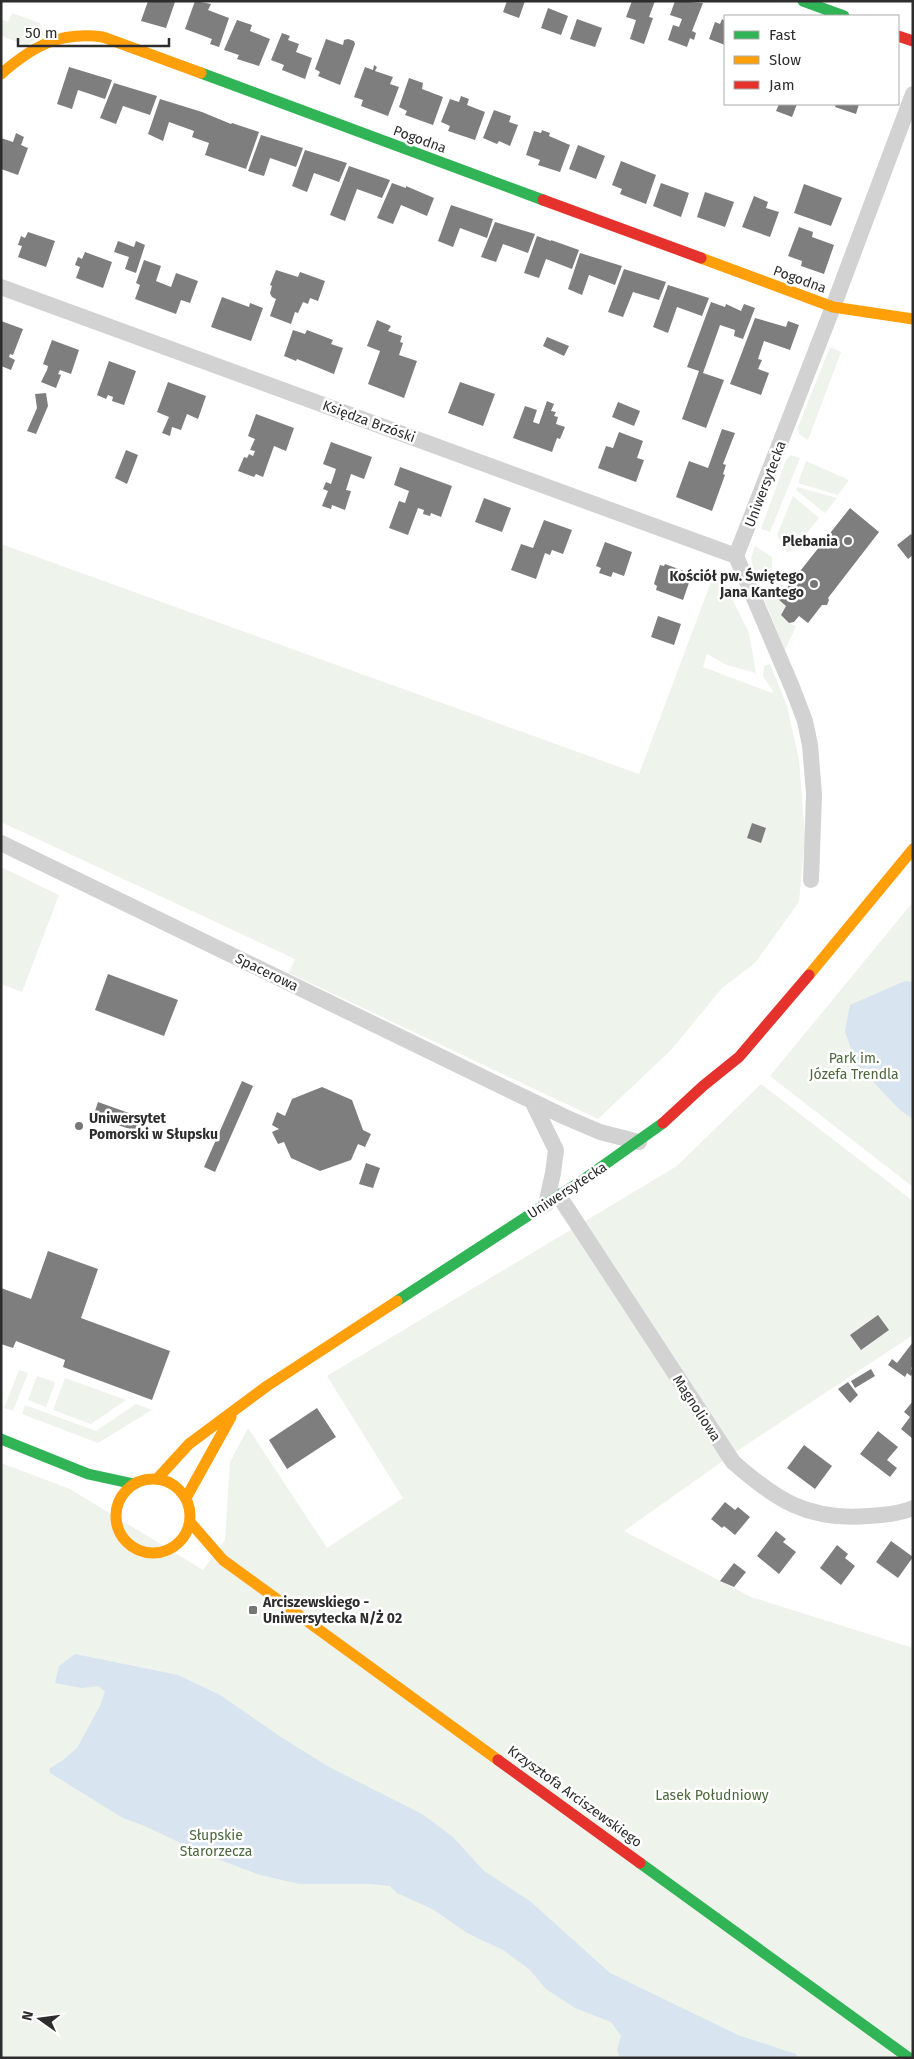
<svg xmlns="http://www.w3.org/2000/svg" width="914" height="2059" viewBox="0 0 914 2059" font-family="'Fira Sans',sans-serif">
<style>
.green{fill:#eef3eb}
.water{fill:#d8e4f0}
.building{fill:#7e7e7e}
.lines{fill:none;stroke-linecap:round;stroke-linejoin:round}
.street{stroke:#d2d2d2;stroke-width:16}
.fast{stroke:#30b455;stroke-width:11}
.slow{stroke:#ff9f0a;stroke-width:11}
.jam{stroke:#e5322d;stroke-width:11}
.poi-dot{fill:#767676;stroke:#fff;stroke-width:2}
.labels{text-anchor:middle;stroke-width:5;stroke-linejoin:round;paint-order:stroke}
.street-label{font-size:14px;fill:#2d2d2d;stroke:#fff}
.poi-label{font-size:14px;font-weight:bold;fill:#2d2d2d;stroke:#fff;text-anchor:end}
.park-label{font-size:14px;fill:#4b673c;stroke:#fff}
</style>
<rect width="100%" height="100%" fill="#fff"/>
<!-- green -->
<path class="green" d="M12,13L40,23L44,35L26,45L1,36V19L8,22Z
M830,347L841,352L808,440L799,434L798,427Z
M791,455L800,458L770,532L761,529L786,460Z
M806,461L849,480L838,495L798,483Z
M797,487L837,498L825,513L796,490Z
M793,496L819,518L792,551L787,552L777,535Z
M1,544L639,774L715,571L720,574L749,633L756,673L727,665L707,654L703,667L772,693L773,691L763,676L764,666L770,664L787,706L799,760L805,836L799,902L755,963L722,988L672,1049L598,1119L289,973L295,959L1,822Z
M755,546L772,557V572L756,580L751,558Z
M779,581L786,589L778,599L786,606L781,615L789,623L796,626L785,650L762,594L770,590Z
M1,867L59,895L22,992L1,984Z
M913,902V1187L770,1076Z
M761,1084L913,1201V1335L740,1449L624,1531L751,1597L913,1648V2058H1V1463L70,1489L203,1570L225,1540L230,1462L248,1428L327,1548L403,1498L327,1376L677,1166Z
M19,1370L28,1373L13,1411L4,1408Z
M37,1376L52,1381L55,1383L46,1407L28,1400Z
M65,1378L126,1400L91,1424L53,1410Z
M136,1404L152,1410L98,1443L22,1414L25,1405L96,1431Z"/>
<!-- water -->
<path class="water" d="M905,981L913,982V1119L900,1110L856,1064L845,1031L850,1005Z
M75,1654L178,1675L220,1695L281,1737L329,1767L422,1814L453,1837L484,1871L530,1901L610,1973L738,2035L796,2054L797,2058H620L617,2050L621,2036L611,2022L575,2008L546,1989L529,1969L503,1950L467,1933L434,1910L397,1893L390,1886L369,1884H300L260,1875L197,1851L145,1826L123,1818L50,1773L49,1769L63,1760L77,1748L100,1706L105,1691L98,1686L82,1688L55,1683L59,1666Z"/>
<!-- building -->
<path class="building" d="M148,1L175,2L166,28L141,21Z
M195,1L211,4L208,10L229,18L219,47L210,44L212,39L185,29Z
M507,1H525L519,18L503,12Z
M632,1H655L649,17L653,18L644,44L630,39L636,20L626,17Z
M675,1L703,3L692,31L696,33L694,40L690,38L687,47L668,40L673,25L679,27L682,19L670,15Z
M548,8L568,16L561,35L541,28Z
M577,19L602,28L595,47L570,39Z
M722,19L725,21V45L709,39L715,22L720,24Z
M237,20L252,25L250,31L270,39L259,66L237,59L239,55L224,50Z
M282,33L290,36L288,40L299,44L296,52L312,58L305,79L282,70L284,65L271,60Z
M326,39L343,45L344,40L348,39L354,41L355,44L340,85L318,76L320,72L315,69Z
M374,65L377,67L375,71L393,77L390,84L399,87L388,116L361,106L363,100L354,97L365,67L373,70Z
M69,67L112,80L105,99L78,90L72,109L57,104Z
M409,78L423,83L422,89L443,97L433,125L405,115L407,111L399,107Z
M114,83L157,96L150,115L123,106L116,124L100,118Z
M461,96L469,99L467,105L485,112L475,140L448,131L450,126L441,122L450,99L459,102Z
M160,99L202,112L231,124L232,123L259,132L246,169L205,155L209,143L192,137L194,131L169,122L163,141L148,134Z
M779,104H797L792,117L776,111Z
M836,104H859L856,114L835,107Z
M494,110L511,116L509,122L518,125L510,146L499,141L497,144L483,138Z
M542,130L550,133L549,136L570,145L560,172L538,165L540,160L526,155L534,131L541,133Z
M16,133L24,137L21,145L28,148L18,175L1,169V138L13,142Z
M261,135L303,148L296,167L270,158L264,176L248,171Z
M578,145L605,156L596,179L569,169Z
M305,150L347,163L339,182L314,173L307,192L292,186Z
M621,161L656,175L646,204L620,194L622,189L612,185Z
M349,166L390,180L382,198L357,189L345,221L330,215Z
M392,183L406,188V186L434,198L427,216L401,205L393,224L377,218Z
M661,183L689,193L681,217L653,206Z
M804,184L842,198L831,226L794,213Z
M705,192L734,202L725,227L697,217Z
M754,196L768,202L766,208L779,212L770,237L742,227Z
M451,205L493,219L487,238L460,228L453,247L438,241Z
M495,222L535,234L528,253L503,244L496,262L481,257Z
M799,227L813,232L812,237L834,245L824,274L801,266L802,261L788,256Z
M28,232L55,241L46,267L18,257L22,246L18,245L21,236L25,238Z
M537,236L551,241V240L579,250L572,269L546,259L539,278L524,273Z
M118,241L134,247L136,241L145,245L136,273L125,269L129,257L114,252Z
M85,252L112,262L103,288L76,278L80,267L75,265L78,257L82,259Z
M580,253L622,266L615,285L589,275L582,295L568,289Z
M144,260L161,266L156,281L171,287L176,273L198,281L190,303L181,300L176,314L135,299L140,285L136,283Z
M624,269L666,282L659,300L633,292L623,317L608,312Z
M276,270L298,277L300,272L325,281L318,301L310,298L308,304L303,302L298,313L295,312L291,324L270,316L276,299L272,297L270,293L272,286L270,285Z
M668,285L709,298L702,316L677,307L668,333L653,327Z
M222,297L249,307L250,303L263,308L251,341L211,327Z
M711,302L725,307L726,304L741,311L744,304L755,308L743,339L734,336L735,330L720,325L703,373L724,380L706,428L682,419L699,371L687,367Z
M755,318L786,327L788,321L799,325L790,350L764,341L758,359L762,360L758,369L769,373L761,395L730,384Z
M377,320L391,326L388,331L402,336L400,342L403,343L399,355L417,361L404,398L368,384L380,351L367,346Z
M1,321L23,329L13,355L10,354L9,357L15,360L11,370L1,366Z
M293,330L305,334L307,330L333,340L331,344L343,348L334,374L297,359L296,361L284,356Z
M547,337L569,346L564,356L543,346Z
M52,340L79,350L71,374L60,370L58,374L61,375L56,388L41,382L47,370L48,366L43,364Z
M109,361L136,371L124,405L112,401L113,397L108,395L106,399L97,395Z
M168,382L206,396L198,419L187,414L181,430L172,427L170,436L162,433L169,417L157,412Z
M460,382L495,394L483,426L448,413Z
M46,393L48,406L36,434L27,431L37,408L35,394Z
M547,401L554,404L551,411L556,412L554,416L558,417L556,424L565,427L560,439L557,438L552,452L513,438L525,406L537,410L533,422L539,424Z
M618,402L640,411L634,426L612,417Z
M256,414L294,428L286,451L274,446L263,477L256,474L254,477L238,471L244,457L247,458L249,454L253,456L255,451L250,450L255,439L248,436Z
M722,429L735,433L723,464L726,465L723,474L725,475L712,511L676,497L689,461L708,468Z
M619,432L643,441L637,458L644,460L636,482L598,468L606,446L613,448Z
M331,442L372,457L364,479L351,474L346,490L351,491L345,510L332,505L331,509L322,506L328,491L323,489L326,482L331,484L336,469L323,464Z
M126,450L138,455L127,484L115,478Z
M400,467L452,486L441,517L431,513L430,516L423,514L424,510L418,508L408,535L389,528L399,501L405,503L409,491L394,485Z
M484,498L511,508L502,532L475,522Z
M850,508L879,532L828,598L829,600L827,605H822L808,623L799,616L794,622L789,623L781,615L786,606L778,599Z
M544,520L572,530L563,554L552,550L550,555L545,553L536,579L511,570L521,544L533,548Z
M911,534L913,537V555L908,559L897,545Z
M605,542L632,552L624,576L613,572L611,577L599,573L601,568L596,566Z
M665,564L692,574L683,600L656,590L657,586L654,584L656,577L660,565L664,566Z
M658,616L681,624L674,645L651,637Z
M752,823L766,828L761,843L747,838Z
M108,974L178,1000L164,1036L95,1010Z
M242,1081L253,1086L215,1172L204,1167Z
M322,1087L352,1100L363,1130L371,1134L365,1147L358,1144L351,1160L320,1171L291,1158L284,1142L278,1144L272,1132L279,1129L272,1125L277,1112L285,1116L292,1099Z
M98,1102L140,1117L136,1131L93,1117Z
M366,1163L380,1168L373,1188L359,1184Z
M48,1251L98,1269L81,1318L170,1351L152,1400L63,1367L65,1360L16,1341L13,1348L1,1344V1288L31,1299Z
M878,1315L889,1330L861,1350L850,1335Z
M913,1342V1366L911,1368L913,1373L911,1376L907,1373L905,1377L888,1365L892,1359L897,1363Z
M871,1369L875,1376L855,1388L851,1381Z
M848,1382L858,1395L850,1403L838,1389Z
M913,1401V1439L901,1429L910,1417L904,1412Z
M317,1408L336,1437L287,1469L269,1440Z
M878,1431L898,1447L887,1460L897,1468L890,1477L860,1454Z
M804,1445L832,1466L815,1489L787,1468Z
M725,1502L735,1510L738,1507L750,1517L735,1535L724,1526L722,1528L711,1519Z
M776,1531L786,1539L783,1542L796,1552L779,1574L757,1556Z
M891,1541L913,1557L898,1578L876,1562Z
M837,1545L848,1554L845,1558L855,1566L841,1585L820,1568Z
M734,1563L746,1572L734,1587L720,1581Z"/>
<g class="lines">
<!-- street -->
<path class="street" d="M1,287L736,556
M1,843L565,1117L600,1132L639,1142
M811,880L814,794L810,745L805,721L792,687L736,556L833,307L913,94
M532,1101L556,1150L553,1173L546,1204
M559,1196L733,1462C776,1500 808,1521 868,1516C883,1515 899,1514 913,1508"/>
<!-- fast -->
<path class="fast" d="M803,1L844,16
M201,73L543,200
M397,1301L583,1180L663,1123
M1,1439L88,1474L134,1484
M640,1863L909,2058"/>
<!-- slow -->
<path class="slow" d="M1,74C33,46 60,31 103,37L201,73
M701,258L833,307L913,319
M809,975L913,849
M116 1516a37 37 0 1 1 74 0a37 37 0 1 1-74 0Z
M157,1479L189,1444L267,1386L397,1301
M186,1498L231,1417
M190,1522L223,1560L498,1760"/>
<!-- jam -->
<path class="jam" d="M898,36L913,41
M543,200L701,258
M663,1123L703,1086L739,1057L809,975
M498,1760L640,1863"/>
</g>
<!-- markers -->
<g class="poi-dot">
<circle cx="848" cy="541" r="5"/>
<circle cx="814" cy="584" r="5"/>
<circle cx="79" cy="1126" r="5"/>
<rect x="248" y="1605" width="10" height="10" rx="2.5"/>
</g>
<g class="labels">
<!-- street labels -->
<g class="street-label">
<text transform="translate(420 139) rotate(20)" y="5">Pogodna</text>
<text transform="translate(800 279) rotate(20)" y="5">Pogodna</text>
<text transform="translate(369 421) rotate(20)" y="5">Księdza Brzóski</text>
<text transform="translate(765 484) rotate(-69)" y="5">Uniwersytecka</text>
<text transform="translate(267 972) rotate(26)" y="5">Spacerowa</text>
<text transform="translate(567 1190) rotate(-33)" y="5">Uniwersytecka</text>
<text transform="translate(697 1408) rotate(57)" y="5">Magnoliowa</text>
<text transform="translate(575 1796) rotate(36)" y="5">Krzysztofa Arciszewskiego</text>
</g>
<!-- poi labels -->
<g class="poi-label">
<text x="838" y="546">Plebania</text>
<text x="804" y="581">Kościół pw. Świętego<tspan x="804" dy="16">Jana Kantego</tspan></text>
<text x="89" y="1123" text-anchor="start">Uniwersytet<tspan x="89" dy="16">Pomorski w Słupsku</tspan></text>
<text x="263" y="1607" text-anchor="start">Arciszewskiego -<tspan x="263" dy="16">Uniwersytecka N/Ż 02</tspan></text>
</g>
<!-- park labels -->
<g class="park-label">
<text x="854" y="1063">Park im.<tspan x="854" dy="16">Józefa Trendla</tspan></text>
<text x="712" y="1800">Lasek Południowy</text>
<text x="216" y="1840">Słupskie<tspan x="216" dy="16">Starorzecza</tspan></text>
</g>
</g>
<!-- border -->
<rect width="914" height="2059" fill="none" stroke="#2d2d2d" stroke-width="5"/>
<!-- legend -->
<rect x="724" y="15" width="175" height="90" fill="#ffffff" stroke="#ababab"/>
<rect x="734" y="31" width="25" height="8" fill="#30b455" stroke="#ababab"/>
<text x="769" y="40" font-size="15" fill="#2d2d2d">Fast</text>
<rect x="734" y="56" width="25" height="8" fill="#ff9f0a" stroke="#ababab"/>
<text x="769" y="65" font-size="15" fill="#2d2d2d">Slow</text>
<rect x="734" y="81" width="25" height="8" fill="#e5322d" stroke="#ababab"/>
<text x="769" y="90" font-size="15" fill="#2d2d2d">Jam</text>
<!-- north arrow -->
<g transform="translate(40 2019) rotate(284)" stroke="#ffffff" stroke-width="4" paint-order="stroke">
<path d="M0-4L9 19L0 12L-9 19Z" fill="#2d2d2d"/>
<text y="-8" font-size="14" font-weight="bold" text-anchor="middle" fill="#2d2d2d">N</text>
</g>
<!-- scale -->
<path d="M18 38v8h151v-8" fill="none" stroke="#2d2d2d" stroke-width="2.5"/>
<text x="25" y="38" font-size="15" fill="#2d2d2d" stroke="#ffffff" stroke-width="4" paint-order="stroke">50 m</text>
</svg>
